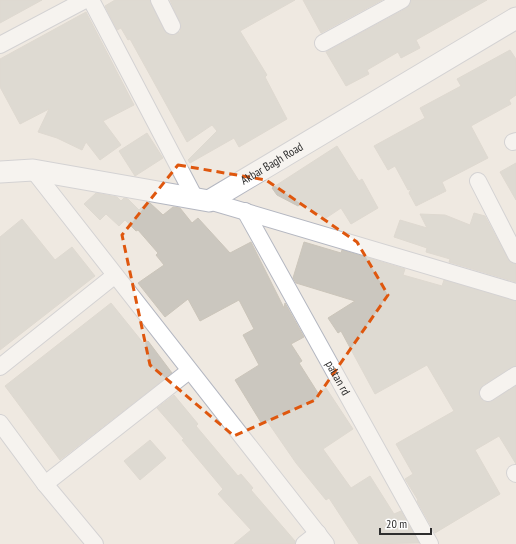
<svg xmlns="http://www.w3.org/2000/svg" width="516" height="544" viewBox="0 0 516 544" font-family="'PT Sans Narrow',sans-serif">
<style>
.building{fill:#cbc7bf;stroke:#cbc5ba}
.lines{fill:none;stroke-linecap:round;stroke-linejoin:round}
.minor-casing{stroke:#b4b7c1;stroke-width:18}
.tertiary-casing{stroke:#b4b7c1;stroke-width:23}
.minor{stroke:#fff;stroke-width:16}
.tertiary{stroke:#fff;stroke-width:21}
.marked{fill:none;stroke:#df570e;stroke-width:3;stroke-dasharray:8 5;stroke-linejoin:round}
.labels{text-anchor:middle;stroke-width:4;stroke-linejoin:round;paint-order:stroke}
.street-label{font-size:12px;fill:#2e2e2e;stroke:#fff}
</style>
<rect width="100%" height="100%" fill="#efe9e1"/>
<!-- building -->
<path class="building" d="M0,0H42L0,23Z
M115,0H150L164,30L172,35L180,32L181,26L170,0H295L240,31L267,75L265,77L287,119L239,147L234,138L190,163L188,160L217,131L212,125L187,142L130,39L128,40L121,28L117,30L105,6Z
M303,0H382L321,33Z
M411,0H487L416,40L420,48L401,58L398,52L367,70L369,74L346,86L326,52L407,8Z
M86,12L134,105L103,121L121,145L100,160L86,142L82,150L57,138L38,132L49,109L20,124L0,87V59Z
M510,50L516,59V95L509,100L511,104L471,126L488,158L442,182L446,191L416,206L409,193L411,189L408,190L395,166L388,170L374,146L425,118L420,108L461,86L457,79Z
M147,133L163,158L135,176L119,151Z
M337,146L359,181L362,179L378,208L351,224L341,208L326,218L301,204L298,206L277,195L272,188Z
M516,163V200L500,172Z
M96,193L117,197L121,201L124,198L128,199L139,210L147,202L150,203L163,215L173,207L180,208L192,223L198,218L230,253L251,242L284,308L285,303L304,337L291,344L302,361L299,363L318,393L326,388L353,429L323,449L351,488L370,476L394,514L401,511L419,543L359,544L329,498L326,500L296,463L267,421L262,424L235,380L259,365L243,335L254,329L239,300L200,321L188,299L165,317L138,283L164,265L156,255L158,253L138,230L136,231L125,220L119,226L106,214L100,220L84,204Z
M474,213L485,216L508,259L516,264V282L449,262L450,259L426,252L427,248L394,237L400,220L427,228L420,214L445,215L470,225Z
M22,219L55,260L72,247L95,276L0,350V237Z
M304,242L341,253L342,250L405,269L403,275L442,286L444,280L516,301V366L483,385L479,393L480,398L489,402L516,386V464L499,436L475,450L500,494L435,533L417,501L418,500L405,479L413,474L396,444L454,411L427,365L375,394L341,331L338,333L328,318L355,301L296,283L293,278Z
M111,303L144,344L148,341L172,373L60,460L5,386Z
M174,395L198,424L196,426L238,476L241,474L253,488L251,490L295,541V544H234L251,530L218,494L223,489L182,440L184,439L157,408Z
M150,440L166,458L140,480L124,461Z"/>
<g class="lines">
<!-- minor casing -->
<g class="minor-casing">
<g id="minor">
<path d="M91,0L195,198"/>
<path d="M159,0L172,26"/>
<path d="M323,43L402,0"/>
<path d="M0,45L85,0"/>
<path d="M513,142L516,141"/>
<path d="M33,170L326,544"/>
<path d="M478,181L516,255"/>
<path d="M209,201L516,292"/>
<path id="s1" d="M245,211L430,544"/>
<path d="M0,367L114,276"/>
<path d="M488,393L516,375"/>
<path d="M0,423L45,484L95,544"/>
<path d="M515,473L516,474"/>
<path d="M45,484L189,371"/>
<path d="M304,544L318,533"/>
</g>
</g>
<!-- tertiary casing -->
<g class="tertiary-casing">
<g id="tertiary">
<path id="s2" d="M0,172L33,170L209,201L516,18"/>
</g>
</g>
<!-- minor -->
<use href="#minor" class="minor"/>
<!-- tertiary -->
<use href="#tertiary" class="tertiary"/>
</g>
<!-- marked area -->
<path d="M0 0H516V544H0ZM178,165L266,180L357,242L388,295L315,400L234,436L150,365L122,235Z" fill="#efe9e1" fill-opacity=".55" fill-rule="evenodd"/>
<path class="marked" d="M178,165L266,180L357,242L388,295L315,400L234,436L150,365L122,235Z"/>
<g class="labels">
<!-- street labels -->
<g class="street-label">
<text dy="4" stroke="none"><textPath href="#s2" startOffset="285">Akbar Bagh Road</textPath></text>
<text dy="4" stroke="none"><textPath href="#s1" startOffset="191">paltan rd</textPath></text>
</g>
</g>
<!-- scale -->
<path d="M380 528v6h51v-6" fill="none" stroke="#2e2e2e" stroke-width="2"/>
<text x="386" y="528" font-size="12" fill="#2e2e2e" stroke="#ffffff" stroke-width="3" paint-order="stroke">20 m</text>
</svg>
